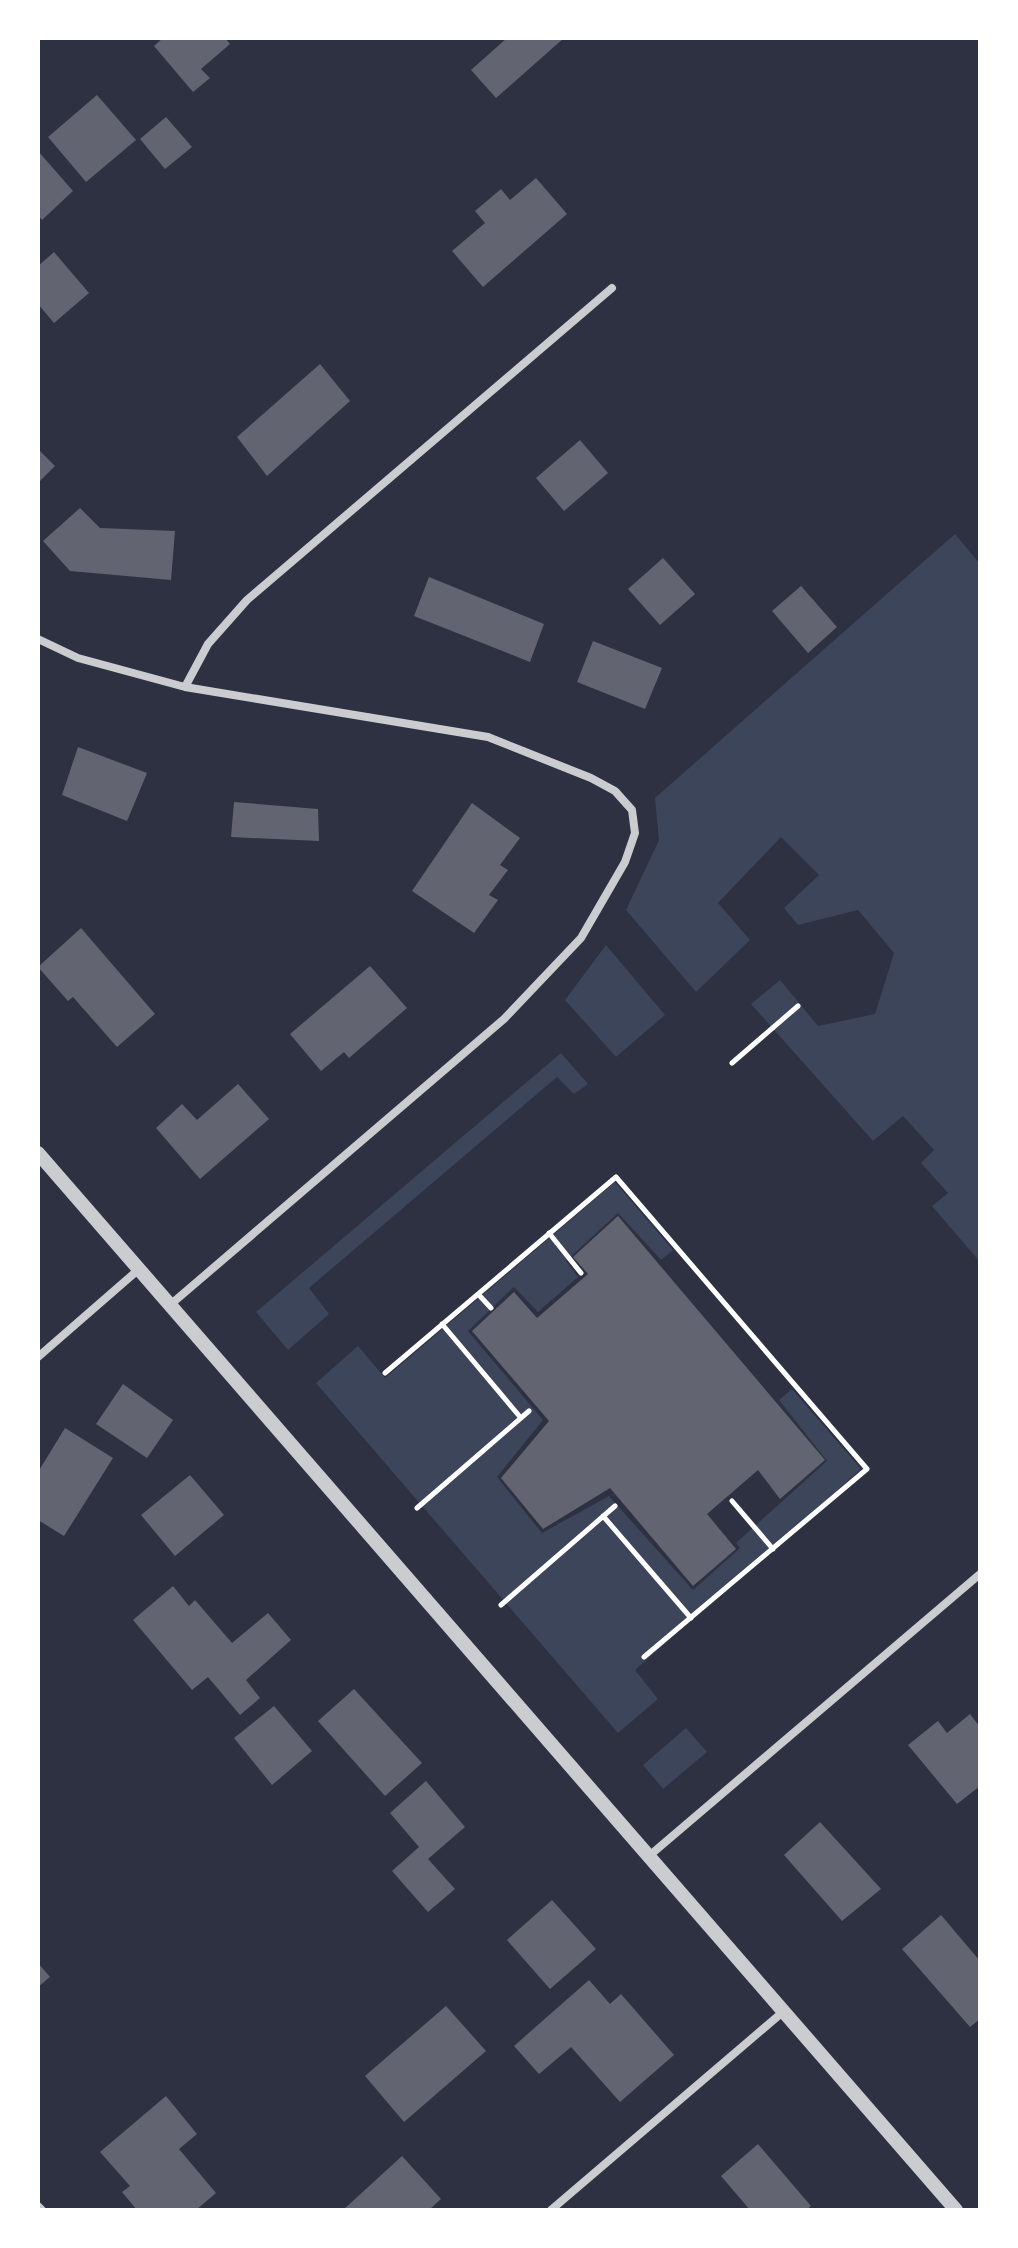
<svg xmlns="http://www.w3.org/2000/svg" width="1018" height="2248" viewBox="0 0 1018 2248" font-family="'Nunito Sans',sans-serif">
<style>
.green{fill:#3c4559}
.building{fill:#626471}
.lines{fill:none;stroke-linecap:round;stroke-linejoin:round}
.path{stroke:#fff;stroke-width:5}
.minor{stroke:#caccd0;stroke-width:8}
.tertiary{stroke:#caccd0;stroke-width:14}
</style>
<rect width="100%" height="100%" fill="#2d3142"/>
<!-- green -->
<path class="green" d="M955,534L980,564V1262L932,1206L948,1193L921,1163L934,1150L903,1116L873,1141L751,1004L780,980L818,1026L875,1014L894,953L858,910L798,925L784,908L819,875L781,837L718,903L750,940L696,992L626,910L659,840L655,798Z
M606,945L665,1015L616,1057L565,1000Z
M561,1053L588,1084L574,1094L557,1077L309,1288L329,1314L288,1350L256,1312Z
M615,1182L673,1250L661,1260L618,1213L566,1261L578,1277L538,1312L514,1287L468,1331L543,1420L497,1477L542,1533L609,1496L693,1590L740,1548L736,1543L827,1461L779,1400L792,1389L861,1469L635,1670L658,1699L618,1733L316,1383L358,1346L385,1378Z
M686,1728L707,1752L663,1789L643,1765Z"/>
<!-- building -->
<path class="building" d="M163,38H225L230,44L201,69L210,78L193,92L154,46Z
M507,38H564L496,98L471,70Z
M97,95L136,140L86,182L48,137Z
M166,117L192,147L165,169L140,139Z
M38,151L73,191L42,220L38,215Z
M536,178L567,214L483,287L452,251L485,223L475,211L501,189L510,200Z
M54,252L89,293L54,323L38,304V266Z
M320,364L350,401L267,476L237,437Z
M580,440L608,473L564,511L536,478Z
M38,449L55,466L38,483Z
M80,508L100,528L175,531L171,580L70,571L43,541Z
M663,558L695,594L660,625L628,589Z
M429,577L544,624L530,662L414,616Z
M801,586L837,627L808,653L772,611Z
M593,641L662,668L645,709L577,682Z
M78,747L147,773L127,821L62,795Z
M234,802L318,809L319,841L231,837Z
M472,803L520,838L500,865L508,870L489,895L498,900L474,933L412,891Z
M81,928L155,1014L117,1047L73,997L68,1001L38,967Z
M370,966L407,1008L349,1058L344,1052L321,1071L290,1034Z
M238,1084L269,1119L200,1179L156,1128L182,1104L197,1120Z
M618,1216L825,1460L780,1499L758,1470L707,1514L736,1549L693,1586L610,1488L543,1529L501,1478L549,1421L472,1331L514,1292L537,1318L588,1274L573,1257Z
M123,1384L173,1420L147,1458L96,1424Z
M65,1428L113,1458L64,1536L38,1520V1472Z
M190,1475L224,1515L175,1556L141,1515Z
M173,1586L189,1606L195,1600L232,1643L268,1613L291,1640L246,1680L260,1698L240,1715L208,1677L192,1690L133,1620Z
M354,1689L422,1763L385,1796L318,1721Z
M274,1706L312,1751L272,1785L234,1738Z
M970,1714L980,1727V1786L957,1804L908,1745L938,1721L947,1733Z
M426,1781L465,1827L428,1859L455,1889L428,1912L392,1871L419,1847L390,1813Z
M820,1822L881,1889L842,1921L784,1855Z
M552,1900L596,1949L550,1989L507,1940Z
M941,1915L980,1961V2019L970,2027L902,1949Z
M38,1963L50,1977L38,1987Z
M589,1980L610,2004L621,1994L674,2055L620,2102L571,2047L539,2074L514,2046Z
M446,2006L486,2051L404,2122L365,2076Z
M166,2096L197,2134L179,2149L216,2193L196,2210H137L122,2192L130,2186L100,2152Z
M758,2144L811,2206L806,2210H750L721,2176Z
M402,2156L441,2199L429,2210H343Z"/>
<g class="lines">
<!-- path -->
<path class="path" d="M732,1063L798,1006
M549,1233L581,1273
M478,1294L491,1308
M442,1324L521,1418
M385,1373L616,1177L867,1469L644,1657
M732,1501L773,1549
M417,1508L529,1411
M603,1516L691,1618
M501,1605L615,1506"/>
<!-- minor -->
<path class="minor" d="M38,639L78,658L185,687L488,737L591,778L615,791L632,810L635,833L625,862L581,938L504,1019L170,1305
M185,687L208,644L247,600L612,288
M38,1357L138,1270
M649,1856L980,1574
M38,2206L42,2210
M551,2210L784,2011"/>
<!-- tertiary -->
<path class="tertiary" d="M38,1153L956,2210"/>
</g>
<!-- border -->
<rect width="1018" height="2248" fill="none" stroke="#ffffff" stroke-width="80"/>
</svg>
